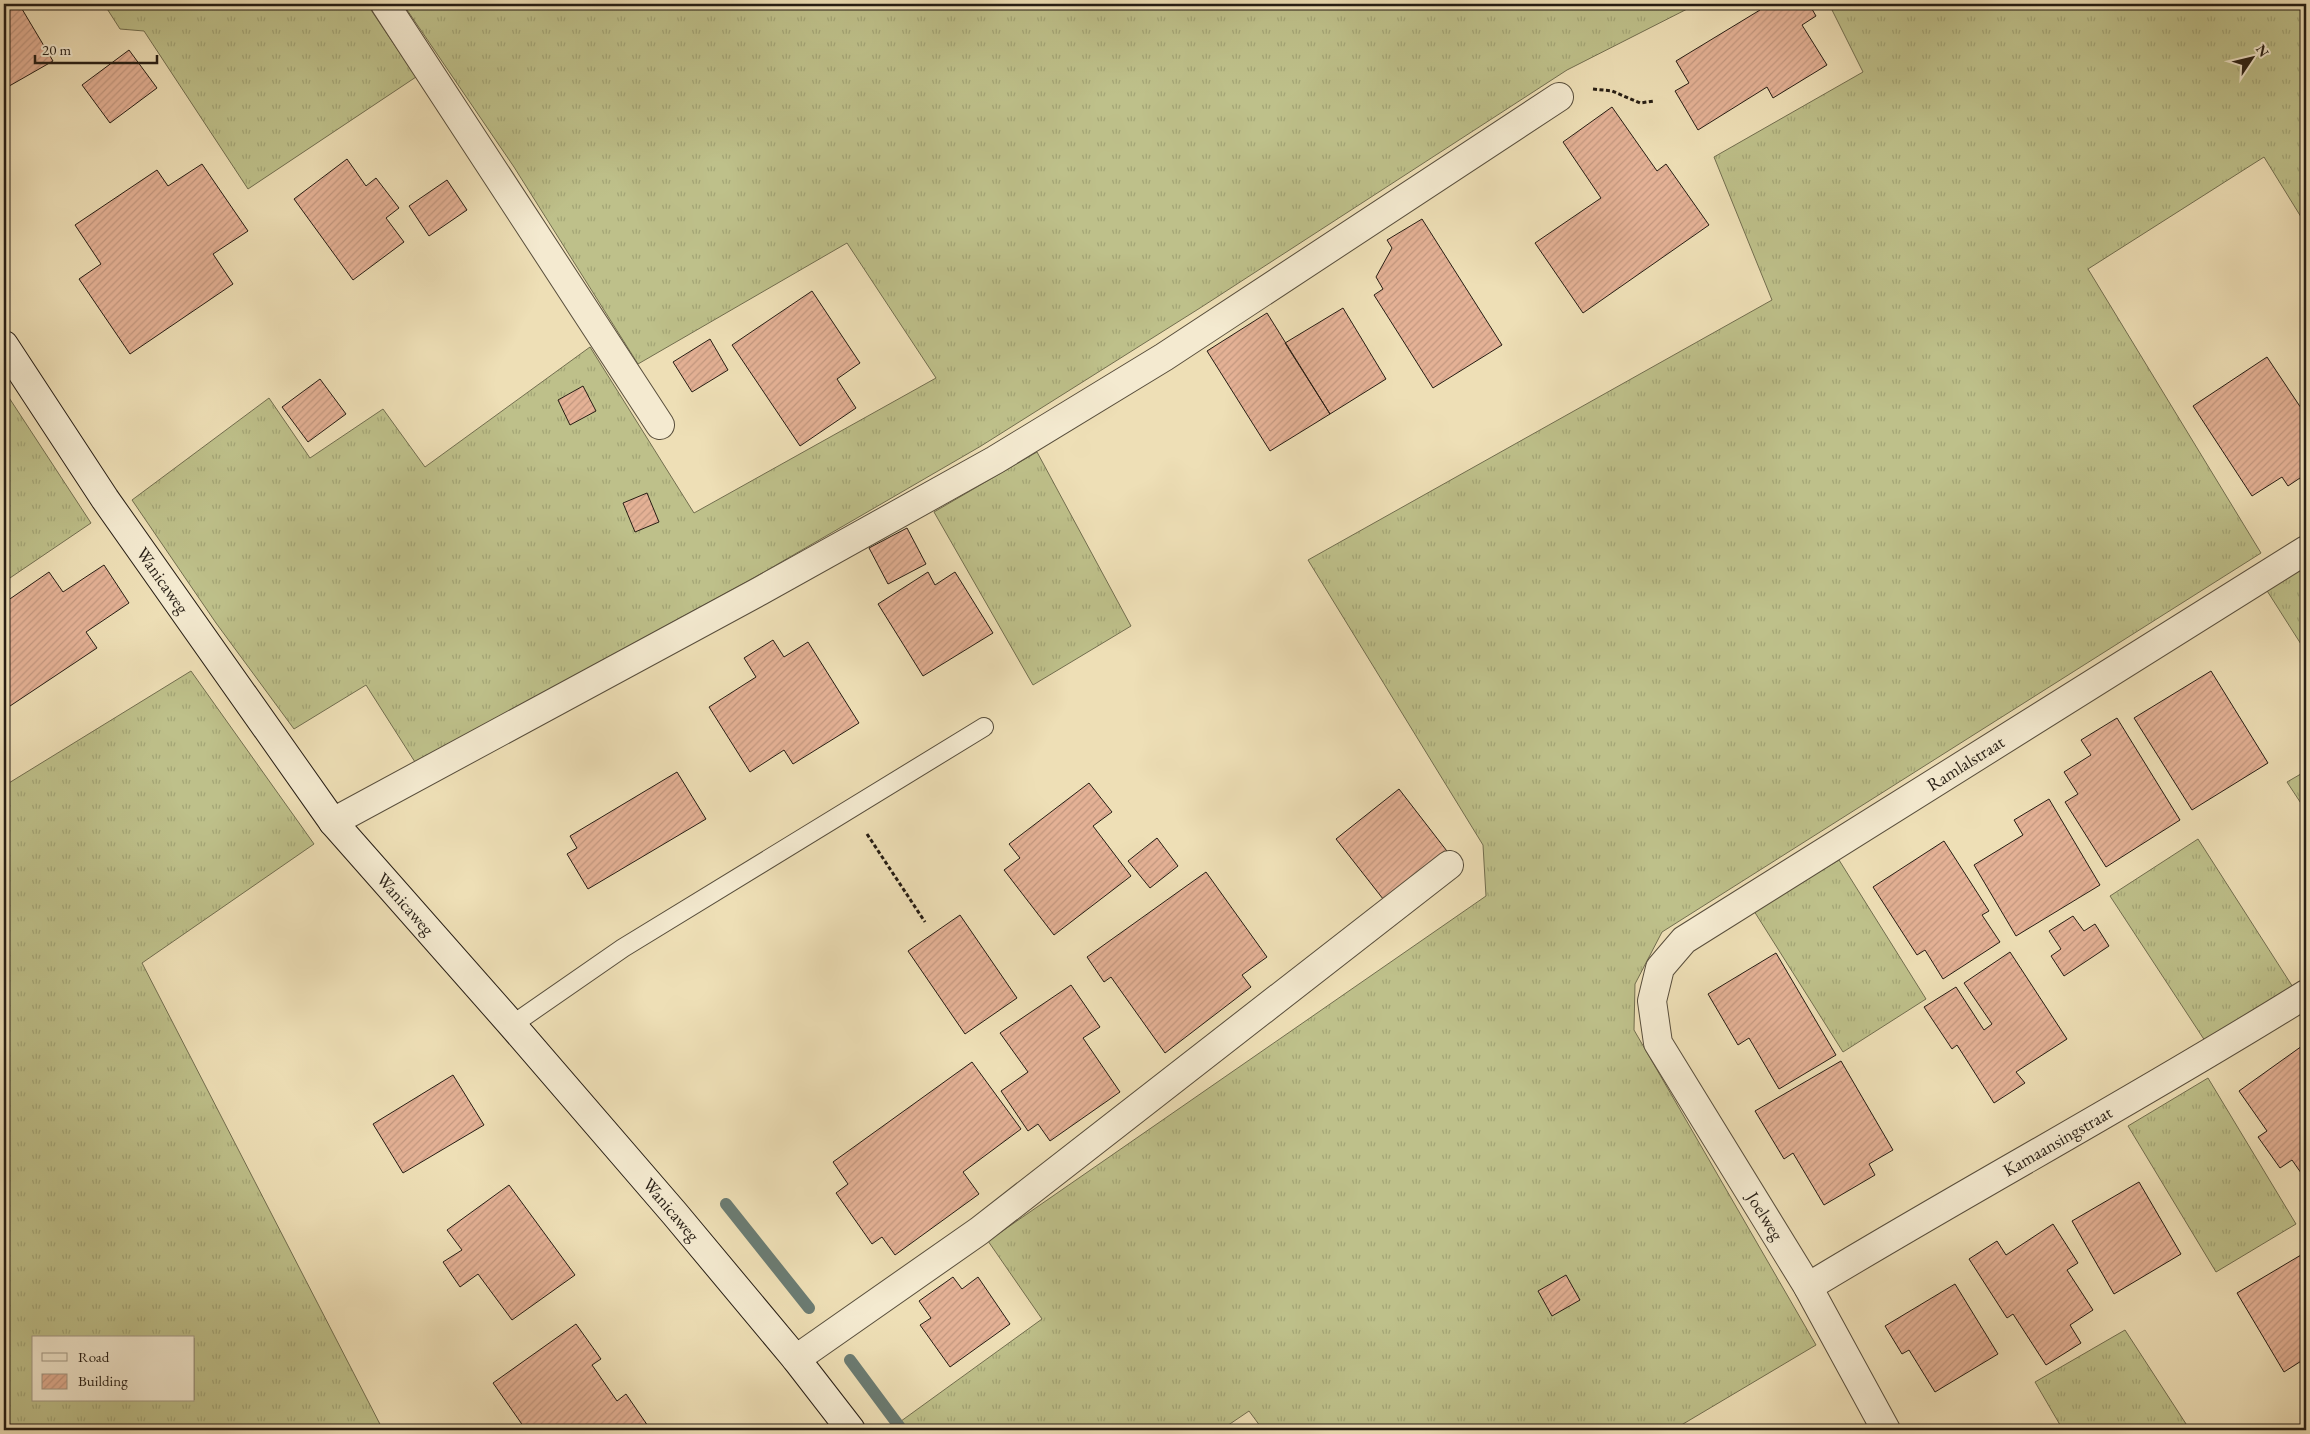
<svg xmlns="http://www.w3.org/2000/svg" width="2310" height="1434" viewBox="0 0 2310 1434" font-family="'EB Garamond',serif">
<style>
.grass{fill:url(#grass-tufts);stroke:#726e4f;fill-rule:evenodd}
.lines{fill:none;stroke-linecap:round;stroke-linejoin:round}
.stream{stroke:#6b7c73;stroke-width:12}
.building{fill:url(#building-hatch);stroke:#261d14}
.lane-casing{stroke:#584e3c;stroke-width:20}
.street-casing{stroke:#584e3c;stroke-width:30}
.secondary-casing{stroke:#261d14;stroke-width:30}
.path{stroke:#261d14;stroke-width:3;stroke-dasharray:4 2.5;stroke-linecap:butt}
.lane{stroke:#f4ead0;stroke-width:18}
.street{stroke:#f4ead0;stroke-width:28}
.secondary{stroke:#f4ead0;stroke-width:28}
.labels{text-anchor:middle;stroke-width:5;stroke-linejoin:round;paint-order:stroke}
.street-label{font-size:18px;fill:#261d14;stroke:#f4ead0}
</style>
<defs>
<pattern id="grass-tufts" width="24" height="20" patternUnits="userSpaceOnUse" patternTransform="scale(1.25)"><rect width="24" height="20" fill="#bec08a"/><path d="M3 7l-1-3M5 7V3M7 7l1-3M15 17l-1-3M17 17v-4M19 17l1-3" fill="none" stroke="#a3a576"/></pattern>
<pattern id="building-hatch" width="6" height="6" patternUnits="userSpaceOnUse" patternTransform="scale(1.25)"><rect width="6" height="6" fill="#e4b195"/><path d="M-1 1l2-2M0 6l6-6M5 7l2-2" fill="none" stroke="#c39880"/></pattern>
</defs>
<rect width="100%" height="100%" fill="#eedfb6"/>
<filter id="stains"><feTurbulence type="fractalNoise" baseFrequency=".004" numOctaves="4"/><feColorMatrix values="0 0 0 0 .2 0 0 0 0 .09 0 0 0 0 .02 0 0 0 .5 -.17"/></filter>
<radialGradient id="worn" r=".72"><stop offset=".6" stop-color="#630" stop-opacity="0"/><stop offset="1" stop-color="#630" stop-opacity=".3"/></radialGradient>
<!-- grass -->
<path class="grass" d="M104,4H367L416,77L248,189L144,31L120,29Z
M403,4H1697L1567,70L1200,308L981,446L752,579L415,762L366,685L294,729L216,623L132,500L269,398L310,458L383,409L425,467L590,347L694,513L936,378L847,243L638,364L514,167Z
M1829,4H2306V225L2264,157L2088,269L2261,553L1662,932L1635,984L1634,1030L1816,1345L1673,1430H1263L1249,1411L1221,1430H902L897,1424L1042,1319L988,1241L1486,896L1483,845L1308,560L1772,300L1714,157L1863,72Z
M4,390L91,523L4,582Z
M1037,452L1131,626L1033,685L934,512Z
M2306,562V652L2264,586Z
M191,671L314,844L142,963L383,1430H4V786ZM34,1338H194V1400H34Z
M2306,771V811L2287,782Z
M2198,839L2298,995L2209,1047L2110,896Z
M1839,860L1926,999L1843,1052L1754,911Z
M2208,1078L2296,1224L2216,1272L2128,1126Z
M2125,1330L2190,1430H2063L2035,1382Z"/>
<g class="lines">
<!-- stream -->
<path class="stream" d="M726,1204L809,1308
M850,1360L902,1430"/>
</g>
<!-- building -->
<path class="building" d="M4,4H19L53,61L4,89Z
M1757,4H1809L1816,16L1802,25L1827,65L1773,98L1767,87L1698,130L1675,91L1689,83L1676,61L1760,10Z
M129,50L157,88L110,123L82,85Z
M1612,107L1657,171L1666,164L1709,225L1583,313L1535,243L1601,198L1563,142Z
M347,159L366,186L376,178L399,208L386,218L404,242L353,280L294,199Z
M202,164L248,231L213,254L233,284L130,354L79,279L101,264L75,225L157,170L168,186Z
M447,180L467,210L429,236L409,206Z
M1422,219L1502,345L1433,388L1374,295L1383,289L1376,277L1392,248L1387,240Z
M812,291L860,363L837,379L856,408L800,446L732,345Z
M1343,308L1386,379L1330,414L1285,343Z
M1267,313L1330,414L1270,451L1207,351Z
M710,339L728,370L692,392L673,362Z
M2267,357L2301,408L2306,405V474L2288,486L2282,477L2252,496L2193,406Z
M320,379L346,414L308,442L282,407Z
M583,386L596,411L570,425L558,400Z
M647,493L659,522L635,532L623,503Z
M907,528L926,564L888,584L869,548Z
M104,565L129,603L86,632L97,648L4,710V603L49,572L63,592Z
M928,572L935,585L955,572L993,633L923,676L878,604Z
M773,640L784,657L808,642L859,723L793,764L784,750L750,772L709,707L756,677L744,658Z
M2211,671L2268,763L2192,810L2134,718Z
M2117,718L2180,820L2106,867L2065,802L2078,794L2064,772L2091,755L2081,740Z
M677,772L706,819L588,889L567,854L577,848L570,836Z
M1089,783L1112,812L1093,826L1131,876L1054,935L1004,870L1020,858L1009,844Z
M1399,789L1450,855L1387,904L1336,839Z
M2049,799L2100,885L2016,936L1974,865L2023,835L2014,820Z
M1157,838L1178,866L1150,888L1128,861Z
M1944,841L1989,911L1982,915L2000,942L1943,979L1925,950L1917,955L1873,887Z
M1206,872L1267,957L1242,975L1251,987L1165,1053L1111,977L1104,982L1087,957Z
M960,915L1017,998L965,1034L908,951Z
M2073,916L2084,931L2095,924L2109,946L2064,976L2051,956L2061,949L2049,931Z
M2010,952L2067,1039L2016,1072L2025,1083L1994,1103L1957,1045L1952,1049L1924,1007L1956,987L1984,1030L1992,1024L1964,983Z
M1776,953L1836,1055L1779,1089L1749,1038L1738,1045L1708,994Z
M1071,985L1100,1027L1083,1038L1120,1092L1050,1141L1038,1124L1028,1131L1001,1091L1028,1072L1000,1033Z
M2302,1046L2306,1052V1180L2292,1160L2280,1168L2258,1137L2267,1131L2239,1091Z
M1841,1061L1893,1150L1869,1164L1875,1175L1824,1205L1793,1153L1784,1159L1755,1111Z
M972,1062L1021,1129L963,1172L979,1194L895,1255L882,1237L872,1244L836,1193L848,1184L833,1162Z
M453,1075L484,1125L403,1173L373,1124Z
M2139,1182L2181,1254L2114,1294L2072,1221Z
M509,1185L575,1275L512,1320L478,1274L460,1287L443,1262L462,1250L447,1230Z
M2053,1224L2078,1263L2067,1270L2093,1310L2070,1325L2081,1343L2046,1365L2013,1314L2007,1318L1969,1259L1997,1241L2006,1255Z
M2306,1252V1358L2284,1372L2237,1293Z
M1566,1275L1580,1300L1552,1316L1538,1291Z
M953,1277L962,1289L978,1277L1010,1324L950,1367L920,1325L931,1318L919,1301Z
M1955,1284L1998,1354L1935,1392L1909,1350L1902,1354L1885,1326Z
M576,1324L601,1359L592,1365L617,1401L626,1394L650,1429L648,1430H526L493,1383Z"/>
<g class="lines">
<!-- lane casing -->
<g class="lane-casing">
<path id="lane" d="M512,1025L623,948L984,727"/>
</g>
<!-- street casing -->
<g class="street-casing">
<g id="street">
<path d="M385,4L660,425"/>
<path d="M333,822L760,591L995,460L1164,357L1559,97"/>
<path id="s1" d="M1808,1287C1973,1187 2143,1096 2306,994"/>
<path d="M796,1359L979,1231L1449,865"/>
<path id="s2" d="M1886,1430L1808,1287L1658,1043L1652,1001L1660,968L1684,940L2306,550"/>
</g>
</g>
<!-- secondary casing -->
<g class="secondary-casing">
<g id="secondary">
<path id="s3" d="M4,345L105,499L333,822L512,1025L675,1214L796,1359L851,1430"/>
</g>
</g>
<!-- path -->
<path class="path" d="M1593,89L1612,91L1640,103L1654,101
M867,834L925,922"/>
<!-- lane -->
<use href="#lane" class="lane"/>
<!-- street -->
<use href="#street" class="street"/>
<!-- secondary -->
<use href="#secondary" class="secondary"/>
</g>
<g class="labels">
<!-- street labels -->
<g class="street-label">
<text dy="6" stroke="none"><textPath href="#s3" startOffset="284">Wanicaweg</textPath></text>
<text dy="6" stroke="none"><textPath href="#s2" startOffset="895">Ramlalstraat</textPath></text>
<text dy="6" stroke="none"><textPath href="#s3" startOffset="689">Wanicaweg</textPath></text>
<text dy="6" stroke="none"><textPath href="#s1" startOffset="289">Kamaansingstraat</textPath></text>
<text dy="6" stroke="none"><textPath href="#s3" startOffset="1094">Wanicaweg</textPath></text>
<text transform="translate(1765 1216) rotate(58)" y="6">Joelweg</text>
</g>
</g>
<!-- margin -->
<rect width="2310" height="1434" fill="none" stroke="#eedfb6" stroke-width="20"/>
<rect x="5" y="5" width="2300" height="1424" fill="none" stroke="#261d14" stroke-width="2.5"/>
<rect x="10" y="10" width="2290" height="1414" fill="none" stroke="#261d14"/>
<!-- legend -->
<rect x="32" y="1336" width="162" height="65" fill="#f4ead0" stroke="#a29885"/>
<rect x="42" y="1353" width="25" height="8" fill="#f4ead0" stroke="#a29885"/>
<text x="78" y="1362" font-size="15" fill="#261d14">Road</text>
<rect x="42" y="1374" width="25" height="15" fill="url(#building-hatch)" stroke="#a29885"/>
<text x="78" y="1386" font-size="15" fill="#261d14">Building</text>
<!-- north arrow -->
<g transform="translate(2252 58) rotate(55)" stroke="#f4ead0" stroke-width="4" paint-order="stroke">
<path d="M0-4L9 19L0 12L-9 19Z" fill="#261d14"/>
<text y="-8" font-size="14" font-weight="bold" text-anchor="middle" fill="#261d14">N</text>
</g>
<!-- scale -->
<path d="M35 55v8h122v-8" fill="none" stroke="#261d14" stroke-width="2.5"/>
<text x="42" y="55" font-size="15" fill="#261d14" stroke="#f4ead0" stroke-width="4" paint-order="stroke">20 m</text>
<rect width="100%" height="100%" filter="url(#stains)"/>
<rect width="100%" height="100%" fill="url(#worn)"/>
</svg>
